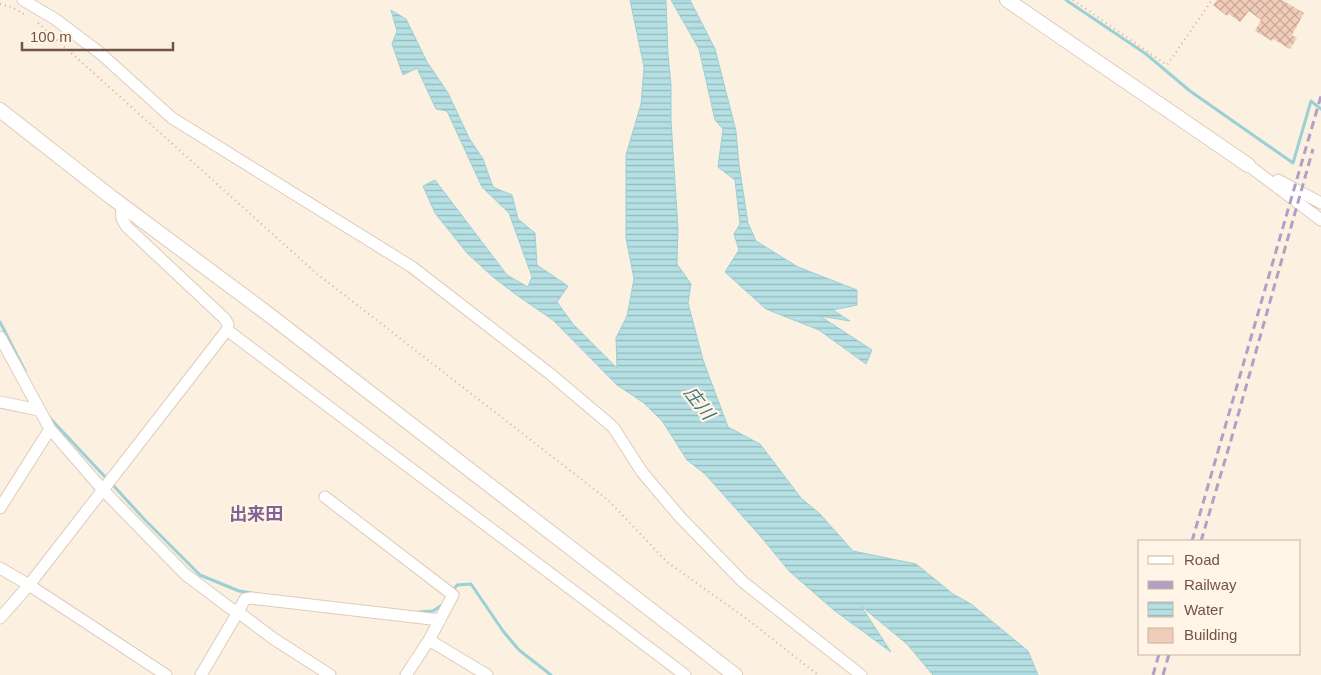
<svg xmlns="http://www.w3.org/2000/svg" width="1321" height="675" viewBox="0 0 1321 675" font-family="Helvetica,'Noto Sans JP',sans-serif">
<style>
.water{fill:url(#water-rules);stroke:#9bd0d6}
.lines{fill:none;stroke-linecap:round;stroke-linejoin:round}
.stream{stroke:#9bd0d6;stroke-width:3}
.building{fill:url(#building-cross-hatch)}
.minor-casing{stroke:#dfcbbc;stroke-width:13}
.tertiary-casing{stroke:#dfcbbc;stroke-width:16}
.path{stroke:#d5af9b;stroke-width:2;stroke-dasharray:1 4;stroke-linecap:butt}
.minor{stroke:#fff;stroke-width:11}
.tertiary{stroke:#fff;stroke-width:14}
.rail{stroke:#b1a0c4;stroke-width:3;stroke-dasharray:8 5;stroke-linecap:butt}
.labels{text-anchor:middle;stroke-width:4.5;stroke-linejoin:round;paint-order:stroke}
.water-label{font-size:18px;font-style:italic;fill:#3f777f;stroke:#fff4e5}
.neighbourhood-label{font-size:18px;font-weight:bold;fill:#826395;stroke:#fff4e5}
</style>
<defs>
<pattern id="water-rules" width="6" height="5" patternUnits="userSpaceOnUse" patternTransform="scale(1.25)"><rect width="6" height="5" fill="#b5e0e4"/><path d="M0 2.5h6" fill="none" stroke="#98b8bb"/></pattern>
<pattern id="building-cross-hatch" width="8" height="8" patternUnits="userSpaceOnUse" patternTransform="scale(1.25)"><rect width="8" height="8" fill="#f1ccb8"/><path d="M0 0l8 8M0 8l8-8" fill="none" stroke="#c8a898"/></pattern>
</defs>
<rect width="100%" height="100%" fill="#fcf0e0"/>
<!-- water -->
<path class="water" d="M630,0H666L668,55L671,85V121L678,229L677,264L691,284L688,303L703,360L728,427L760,444L801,498L820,514L853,551L916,564L953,594L971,604L1028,651L1038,675H933L907,644L861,606L891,652L835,611L789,571L762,538L705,474L687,460L663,422L644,403L617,385L553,320L518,296L493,277L467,253L435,213L423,186L435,180L507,275L528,287L532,277L509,213L482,187L447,111L436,109L417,68L403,75L392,44L397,31L391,10L406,19L427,62L448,93L469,138L483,159L493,187L512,195L518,219L535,233L537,265L568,286L557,302L573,324L617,368L616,338L627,316L634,279L626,238V155L641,104L644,67Z
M671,0H690L715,49L736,131L739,165L748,223L756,241L798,267L857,290V305L833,310L850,321L820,316L872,350L866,364L819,330L766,309L725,272L739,250L734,234L740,224L735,180L718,167L723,129L715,120L699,49Z"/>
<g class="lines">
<!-- stream -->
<path class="stream" d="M1066,0L1146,54L1190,91L1293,163L1311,101L1321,109
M0,322L25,371
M48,416L107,479
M112,484L144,519L200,575L239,591L253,593
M452,592L457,585L471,584L503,631L519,650L551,675
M418,612L433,611L442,605"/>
</g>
<!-- building -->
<path class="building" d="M1217,0H1282L1304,13L1292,35L1297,38L1290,49L1273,39L1272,41L1255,31L1261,20L1249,11L1240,22L1229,14L1227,16L1213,5Z"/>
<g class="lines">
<!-- minor casing -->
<g class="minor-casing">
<path id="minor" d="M23,0L55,19L100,53L172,118L412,267L549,373L613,427L642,472L680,517L743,582L861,675
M1248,165L1321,220
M1278,180L1321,203
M227,330L685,675
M0,337L50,429L103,490L185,574L230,608L238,612L274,639L330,675
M0,402L39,410
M325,497L453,595L429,640
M0,508L50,429
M0,568L29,585L166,675
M0,618L29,585L227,330L228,324L225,319L127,227L122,219L121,204
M201,675L238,612L245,599L251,598L440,620
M406,675L429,640L487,675"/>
</g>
<!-- tertiary casing -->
<g class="tertiary-casing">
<path id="tertiary" d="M1007,0L1248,165
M0,110L111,197L272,317L735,675"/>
</g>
<!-- path -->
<path class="path" d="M1073,0L1167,65L1212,0
M0,4L11,7L24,14
M38,23L316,273L608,500L667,562L747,619L818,675"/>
<!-- minor -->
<use href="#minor" class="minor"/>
<!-- tertiary -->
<use href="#tertiary" class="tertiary"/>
<!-- rail -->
<path class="rail" d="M1192,541L1321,96
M1201,541L1231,440L1313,149
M1153,675L1159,654
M1163,675L1169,654"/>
</g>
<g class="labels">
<!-- water labels -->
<g class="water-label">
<text transform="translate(699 403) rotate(52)" y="6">庄川</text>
</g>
<!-- neighbourhood labels -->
<g class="neighbourhood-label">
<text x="256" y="520">出来田</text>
</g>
</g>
<!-- legend -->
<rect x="1138" y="540" width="162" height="115" fill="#fff4e5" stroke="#c7b4a6"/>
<rect x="1148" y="556" width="25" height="8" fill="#ffffff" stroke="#c7b4a6"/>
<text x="1184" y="565" font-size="15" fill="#725548">Road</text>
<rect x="1148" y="581" width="25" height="8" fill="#b1a0c4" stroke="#c7b4a6"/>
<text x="1184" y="590" font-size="15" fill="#725548">Railway</text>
<rect x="1148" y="602" width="25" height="15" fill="url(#water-rules)" stroke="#c7b4a6"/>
<text x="1184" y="615" font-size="15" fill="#725548">Water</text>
<rect x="1148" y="628" width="25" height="15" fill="#f1ccb8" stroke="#c7b4a6"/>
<text x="1184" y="640" font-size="15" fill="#725548">Building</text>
<!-- scale -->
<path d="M22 42v8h151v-8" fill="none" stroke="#725548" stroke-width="2.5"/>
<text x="30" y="42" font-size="15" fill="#725548" stroke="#fff4e5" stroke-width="4" paint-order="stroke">100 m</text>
</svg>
